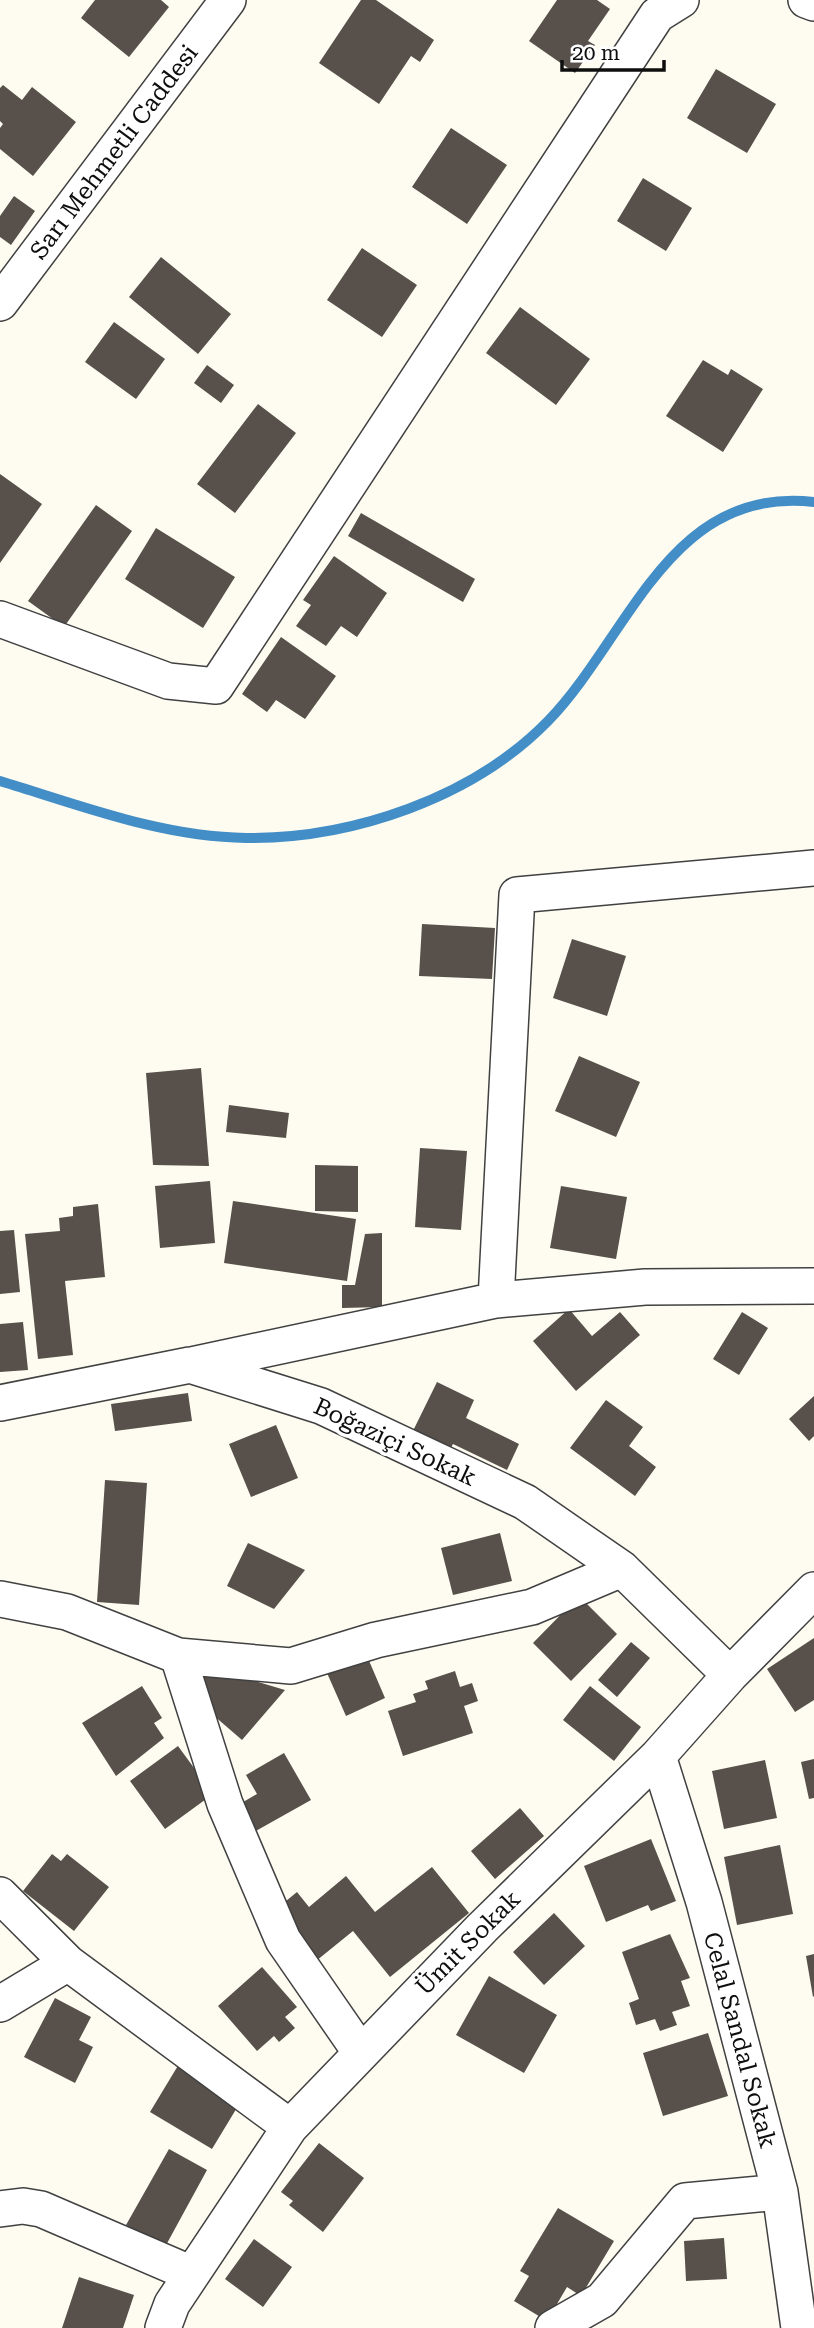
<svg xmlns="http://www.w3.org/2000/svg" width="814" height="2328" viewBox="0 0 814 2328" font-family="'Roboto Serif',serif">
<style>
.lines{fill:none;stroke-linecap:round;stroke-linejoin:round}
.stream{stroke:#438ec6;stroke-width:10}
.building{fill:#57504b}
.minor-casing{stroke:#414141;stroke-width:38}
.minor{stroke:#fff;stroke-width:35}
.labels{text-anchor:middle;stroke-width:7;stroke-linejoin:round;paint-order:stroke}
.street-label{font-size:24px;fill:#0e0e0e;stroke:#fff}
</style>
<rect width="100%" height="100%" fill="#fefcf1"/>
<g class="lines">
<!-- stream -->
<path class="stream" d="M0,781C80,805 161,837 246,838C352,839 473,798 548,721C629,638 669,485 814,502"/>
</g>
<!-- building -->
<path class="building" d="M95,0H161L169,7L129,57L81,18Z
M361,0H376L434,40L420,62L411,56L379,104L319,63Z
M557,0H597L610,9L588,41L595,45L575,73L529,41Z
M716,69L776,104L747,153L687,118Z
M3,85L22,100L32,87L76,122L33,176L0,149V128L3,124L0,121V88Z
M451,128L507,165L467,224L412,187Z
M643,178L692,208L666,251L617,221Z
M14,196L35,211L11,245L0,237V216Z
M362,248L417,285L382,337L327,300Z
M161,257L231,314L198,354L129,297Z
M520,307L590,359L556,405L486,353Z
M114,322L165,359L136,399L85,362Z
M703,360L728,375L731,369L763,389L723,452L666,416Z
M207,365L234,385L221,403L194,383Z
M258,404L296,433L235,513L197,484Z
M0,474L42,504L0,563Z
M96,505L132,531L64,627L28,601Z
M361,513L475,579L463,602L348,536Z
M156,528L235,577L203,628L125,579Z
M334,556L387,593L357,637L341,626L326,646L296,626L311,605L303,600Z
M281,637L336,676L305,719L276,700L267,712L242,694Z
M422,924L495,928L492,979L419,976Z
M572,939L626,956L607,1016L553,998Z
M579,1056L640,1082L616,1137L555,1111Z
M201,1068L209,1166L153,1165L146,1073Z
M229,1105L289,1113L286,1138L226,1132Z
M420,1148L467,1151L461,1230L415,1227Z
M315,1165L358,1166V1212L315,1211Z
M210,1181L215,1243L160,1248L155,1186Z
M561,1186L627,1197L616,1259L550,1248Z
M233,1201L356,1219L347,1281L224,1263Z
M98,1204L105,1277L65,1281L73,1355L38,1359L25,1234L60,1231L59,1218L73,1216V1207Z
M14,1230L20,1292L0,1294V1231Z
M382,1233V1307L342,1308V1285H355L365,1234Z
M569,1309L592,1336L620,1312L640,1335L576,1391L533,1341Z
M742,1312L768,1328L739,1375L713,1359Z
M23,1322L28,1370L0,1372V1324Z
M437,1382L474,1400L466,1418L519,1444L507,1470L453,1444L448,1453L411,1435Z
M188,1393L192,1421L115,1431L111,1404Z
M814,1396V1436L809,1441L789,1419Z
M606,1400L643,1427L629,1446L656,1467L635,1496L570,1448Z
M276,1425L298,1478L251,1497L229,1444Z
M105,1480L147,1483L139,1605L97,1602Z
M500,1533L512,1581L453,1595L441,1548Z
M248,1543L305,1570L274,1609L227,1586Z
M579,1596L617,1634L571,1681L533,1643Z
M814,1638V1700L795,1712L767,1669Z
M631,1642L650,1658L617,1697L598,1680Z
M367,1656L385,1698L346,1716L327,1673Z
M211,1668L285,1690L242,1740L205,1708L202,1678Z
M455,1671L460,1687L472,1683L478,1701L464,1706L473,1733L403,1756L388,1711L416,1702L413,1694L428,1689L425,1681Z
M142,1686L162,1718L154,1723L164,1738L116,1776L82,1723Z
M590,1686L641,1727L614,1761L563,1720Z
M178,1746L213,1794L165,1829L130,1781Z
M284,1753L311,1800L254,1832L238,1805L257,1794L246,1775Z
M814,1759V1798L809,1799L801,1762Z
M765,1760L777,1818L724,1829L712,1771Z
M520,1808L544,1836L495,1879L471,1851Z
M651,1839L676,1901L651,1911L648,1905L606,1922L584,1866Z
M780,1845L793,1914L737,1925L724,1857Z
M52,1854L61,1861L67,1854L109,1887L74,1931L23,1891Z
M432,1867L469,1913L390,1977L353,1931L316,1961L275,1910L297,1892L309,1907L346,1876L375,1912Z
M554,1913L585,1946L544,1985L513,1952Z
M670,1934L690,1978L681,1981L690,2006L672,2012L677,2025L660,2031L655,2019L636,2025L629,2003L639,1999L622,1952Z
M814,1954V1996L813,1997L806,1956Z
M262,1967L297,2007L285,2017L295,2028L279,2042L274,2036L257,2051L218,2006Z
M489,1976L557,2015L524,2073L456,2035Z
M55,1998L91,2017L79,2040L93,2047L75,2083L24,2057Z
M708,2033L728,2096L663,2116L643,2053Z
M182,2059L238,2106L212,2149L150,2112Z
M319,2143L364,2178L323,2232L289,2205L293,2201L281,2192Z
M169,2149L207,2170L165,2247L126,2225Z
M558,2208L614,2241L581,2296L567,2287L547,2321L514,2301L529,2276L520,2271Z
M724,2238L727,2279L686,2281L684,2241Z
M254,2239L292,2267L263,2307L225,2279Z
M79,2277L134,2295L123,2328H62Z"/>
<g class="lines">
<!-- minor casing -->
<g class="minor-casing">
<path id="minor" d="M806,0L814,3
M0,303L228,0
M0,619L168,681L216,686L657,15L681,0
M496,1300L517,895L814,868
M191,1365L496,1300L645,1287L814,1286
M0,1403L190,1365L321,1406L525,1502L622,1569L730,1675
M0,1599L67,1612L178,1656L291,1666L376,1640L532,1607L622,1569
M178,1656L225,1804L283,1940L361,2053
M658,1756L704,1902L780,2192L799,2328
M0,1895L68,1963L290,2127
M0,2004L68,1963
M0,2209L23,2206L41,2209L192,2274
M163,2328L172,2304L290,2127L482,1928L658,1756L730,1675L814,1590
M553,2328L602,2300L685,2201L780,2192"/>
</g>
<!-- minor -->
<use href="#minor" class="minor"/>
</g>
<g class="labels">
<!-- street labels -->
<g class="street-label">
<text transform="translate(114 152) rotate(-53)" y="8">Sarı Mehmetli Caddesi</text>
<text transform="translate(395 1442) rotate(25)" y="8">Boğaziçi Sokak</text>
<text transform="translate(468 1943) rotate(-45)" y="8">Ümit Sokak</text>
<text transform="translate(740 2040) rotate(75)" y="8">Celal Sandal Sokak</text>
</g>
</g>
<!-- scale -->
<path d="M562 60v10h102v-10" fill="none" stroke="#0e0e0e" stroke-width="3.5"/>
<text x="572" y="60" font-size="21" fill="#0e0e0e" stroke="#ffffff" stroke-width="5" paint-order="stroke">20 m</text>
</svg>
